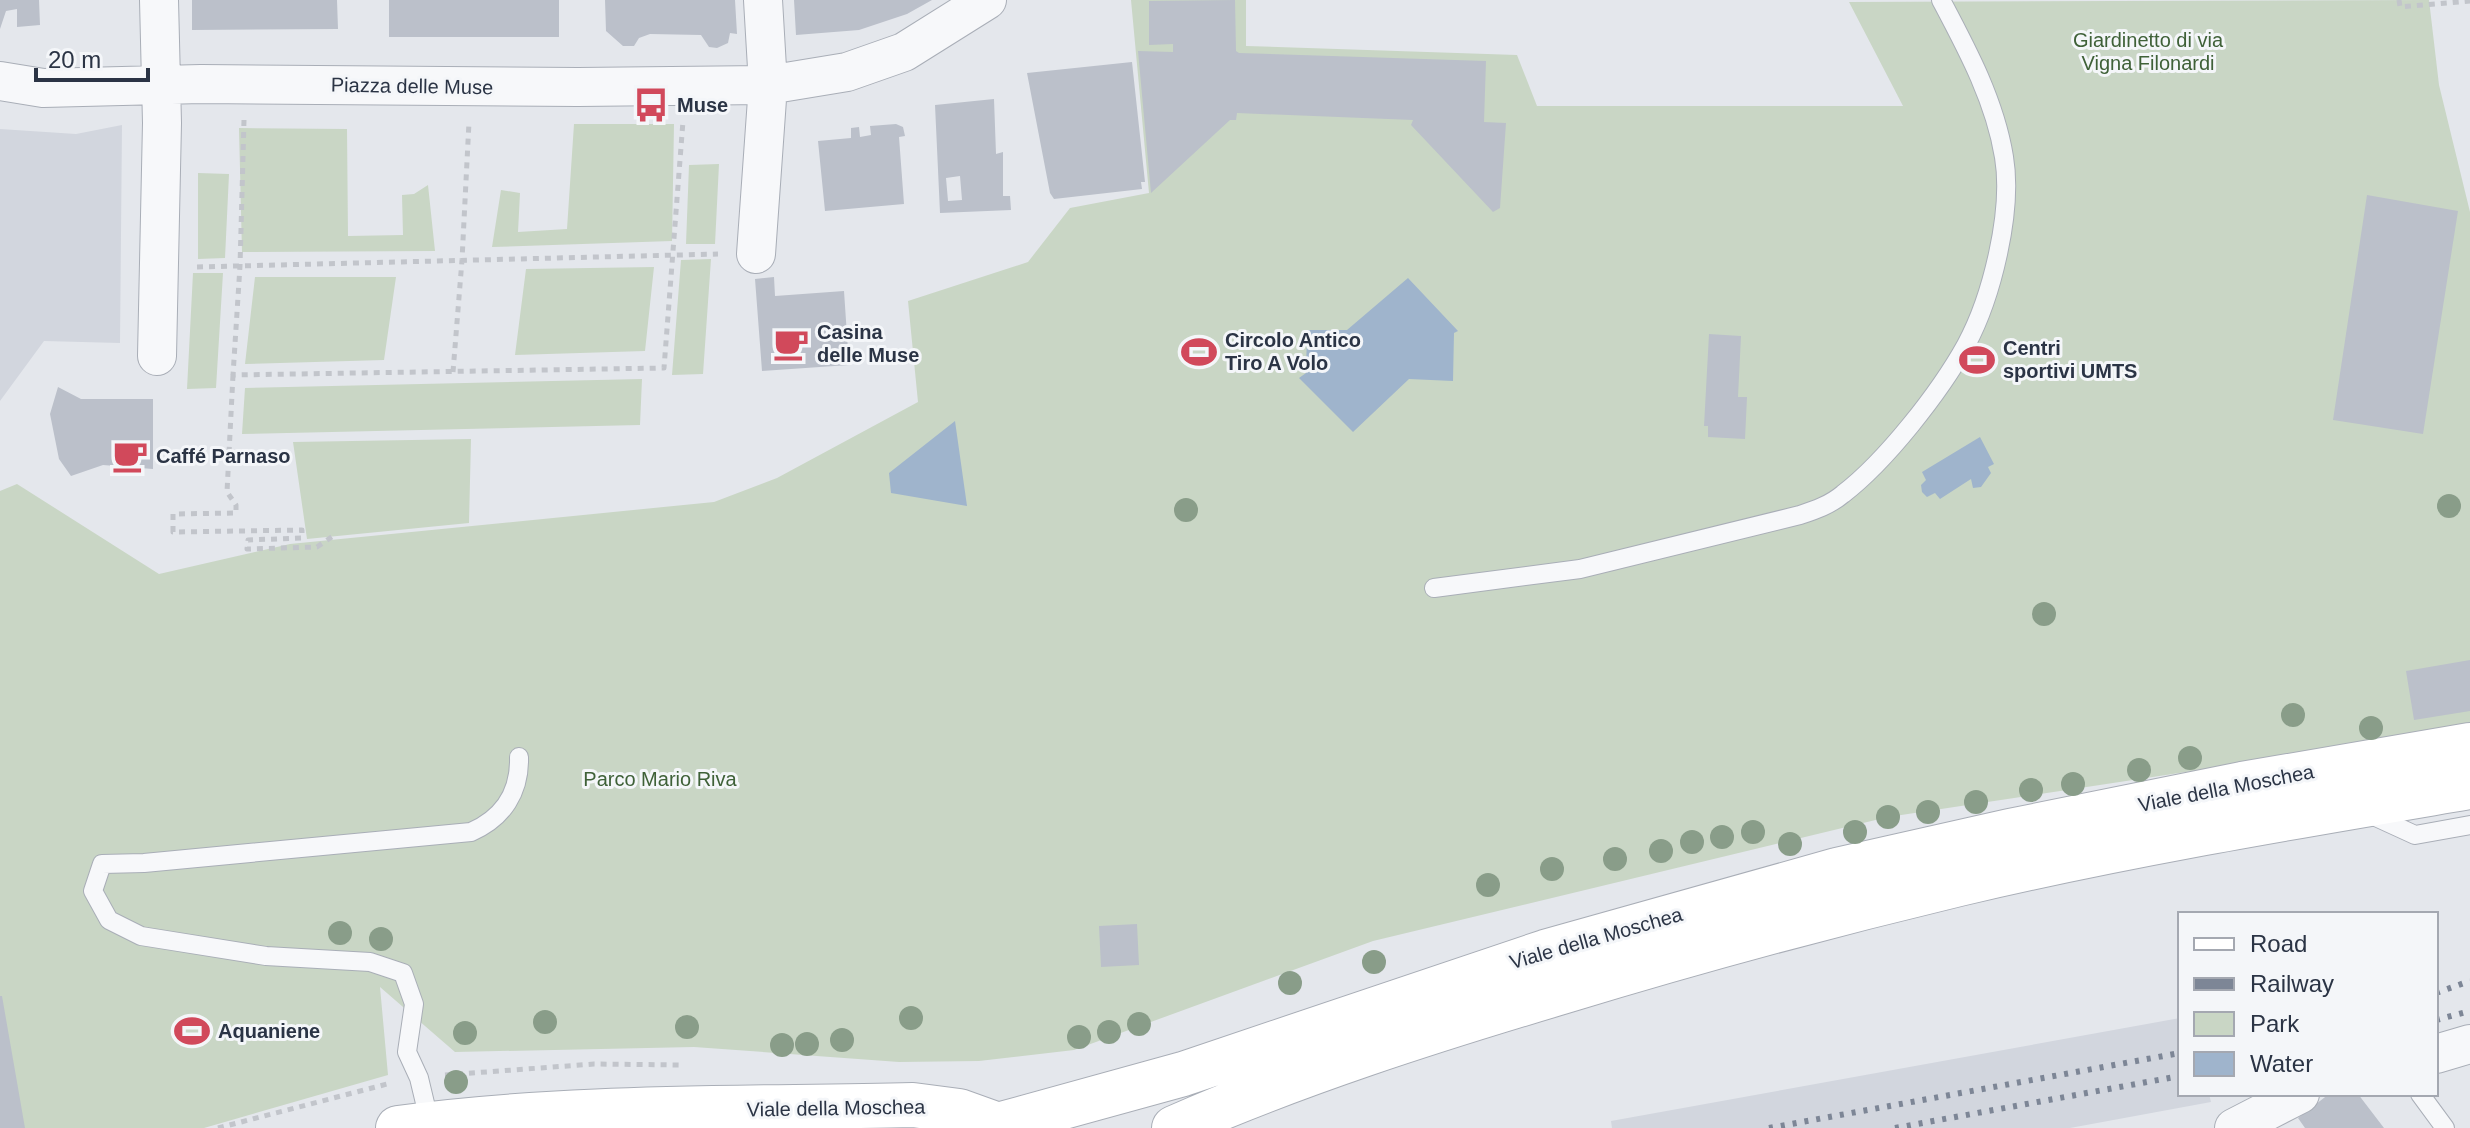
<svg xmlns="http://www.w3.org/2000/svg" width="2470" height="1128" viewBox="0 0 2470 1128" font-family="Helvetica,sans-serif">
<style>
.built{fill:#d2d6de}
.green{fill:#c9d6c5}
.water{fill:#9fb4cc}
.building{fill:#bbc0ca;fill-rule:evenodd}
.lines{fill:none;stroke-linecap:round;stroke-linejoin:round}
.lane-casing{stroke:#a9aeb7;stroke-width:20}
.street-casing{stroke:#a9aeb7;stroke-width:40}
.secondary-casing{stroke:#a9aeb7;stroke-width:46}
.path{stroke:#c2c5cb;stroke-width:5;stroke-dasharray:6 6;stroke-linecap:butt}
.lane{stroke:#f7f8fa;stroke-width:18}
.street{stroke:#f7f8fa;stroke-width:38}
.secondary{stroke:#fff;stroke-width:44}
.rail{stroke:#7d8696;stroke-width:6;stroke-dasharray:4 8;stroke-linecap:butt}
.tree{fill:#899d89}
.labels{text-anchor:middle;stroke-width:6;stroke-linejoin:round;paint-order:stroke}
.park-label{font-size:20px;fill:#3f6138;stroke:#f4f6f9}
.street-label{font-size:20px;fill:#2b3445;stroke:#f4f6f9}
.poi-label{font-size:20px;font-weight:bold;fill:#2b3445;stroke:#f4f6f9;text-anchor:start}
</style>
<rect width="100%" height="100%" fill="#e4e7ec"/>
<!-- built -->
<path class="built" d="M122,125L120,343L44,341L0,401V129L76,134Z
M2180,1018V1094H2209L2211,1102L2070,1128H1612L1611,1121Z"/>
<!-- green -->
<path class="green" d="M1131,0H1246V46L1517,55L1537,106H1903L1849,2L2429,0L2439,85L2470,212V729L1888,817L1373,941L1074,1050L979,1061L899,1062L694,1047L455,1052L380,987L388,1075L204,1128H0V491L17,484L159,574L290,544L714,502L777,478L918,402L908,301L1028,262L1070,208L1149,193Z
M574,124H674L672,241L492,247L501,190L520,193L518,232L567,229Z
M239,128L347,129L348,236L403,235L402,195L414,194L428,185L435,251L242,252Z
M719,164L715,244H686L689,165Z
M198,173L229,174L225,258L198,259Z
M711,259L703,374L672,375L681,260Z
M654,267L645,351L515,355L526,269Z
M193,273H223L216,388L187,389Z
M255,277H396L384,360L245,364Z
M642,379L640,425L242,434L245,388Z
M471,439L469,523L307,539L293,442Z"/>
<!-- water -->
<path class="water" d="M1408,278L1458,331L1454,333L1453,381L1409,379L1353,432L1299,378L1306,373L1307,330H1347Z
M955,421L967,506L891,493L889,473Z
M1980,437L1994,464L1988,467L1991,473L1981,487L1973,488L1971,479L1940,499L1935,493L1927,497L1922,492L1921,485L1926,480L1922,472Z"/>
<!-- building -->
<path class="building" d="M0,0H39L40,25L17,27V9L6,11L0,29Z
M192,0H337L338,29L192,30Z
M389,0H559V37H389Z
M605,0H735L737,34L730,33L728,43L717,48L709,47L701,35L650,34L639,38L634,46H623L606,31Z
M794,0H932L907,14L859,30L796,35Z
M1235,0L1236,51L1239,53L1486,61L1484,122L1506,123L1500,208L1493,212L1411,125L1413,120L1237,113L1236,120H1230L1151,193L1138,51L1173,52V44L1149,45V1Z
M1132,62L1145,182H1141L1142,189L1054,199L1050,193L1027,73Z
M994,99L996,154L1003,152V196H1010L1011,210L940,213L935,105ZM960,176L962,200L948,201L946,178Z
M896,124L903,127L905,136L899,137L904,204L825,211L818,141L851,138V128L859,127L860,137L871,135L870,126Z
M2367,195L2458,211L2423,434L2333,420Z
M774,277L775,296L844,291L849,365L762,371L755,279Z
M1709,334L1741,336L1738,397H1747L1745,439L1708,437V426H1704Z
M58,387L81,399H153V469L103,465L71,476L59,459L50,414Z
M2470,660V711L2414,720L2406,671Z
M1137,924L1139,965L1101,967L1099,926Z
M0,996H2L25,1128H0Z
M2329,1094H2358L2384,1128H2305L2298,1118Z"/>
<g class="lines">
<!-- lane casing -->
<g class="lane-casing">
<path id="lane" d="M1434,588L1580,569L1800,515C1815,510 1830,505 1843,494C1886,461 1940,392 1966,345C1992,297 2013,211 2004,157C1995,101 1967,49 1941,0
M2367,813L2415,835L2470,825
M2420,1094L2445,1128
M430,1124L419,1078L407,1052L414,1004L403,973L370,962L266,956L141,936L109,920L93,891L102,864L144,863L471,832C503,818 520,792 519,757"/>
</g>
<!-- street casing -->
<g class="street-casing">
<path id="street" d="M0,81L43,88L201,84L578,87L768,85L847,72L904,52L987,0
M756,254L768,85L763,0
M157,356L162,123L159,0
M2436,1054L2470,1044
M2234,1128L2300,1094"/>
</g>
<!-- secondary casing -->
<g class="secondary-casing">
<path id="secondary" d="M398,1128C569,1105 741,1109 913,1105L959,1111L998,1125L1183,1074L1545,952L1837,870L2010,831L2242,784L2470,745
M1174,1128C1299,1073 1431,1031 1562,992C1693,952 1826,916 1959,884C2128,844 2299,816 2470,787"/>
</g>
<!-- path -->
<path class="path" d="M2399,0L2400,7L2470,1
M244,120L240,266L233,375L664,368L683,121
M197,267L718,254
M453,372L462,260L469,122
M233,375L227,492L236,505V513L173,514V532L302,530V538L248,540L247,549L317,547L336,534
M445,1075L594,1064L682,1065
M218,1128L391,1083"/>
<!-- lane -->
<use href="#lane" class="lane"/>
<!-- street -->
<use href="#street" class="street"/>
<!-- secondary -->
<use href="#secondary" class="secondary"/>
<!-- rail -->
<path class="rail" d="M2436,993L2470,981
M2436,1020L2470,1011
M1769,1128L2180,1053
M1895,1128L2180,1076"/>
</g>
<!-- trees -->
<g class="tree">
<circle cx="2449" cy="506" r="12"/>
<circle cx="1186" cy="510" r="12"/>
<circle cx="2044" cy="614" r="12"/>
<circle cx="2293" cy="715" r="12"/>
<circle cx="2371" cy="728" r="12"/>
<circle cx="2190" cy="758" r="12"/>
<circle cx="2139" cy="770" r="12"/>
<circle cx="2073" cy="784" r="12"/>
<circle cx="2031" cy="790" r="12"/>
<circle cx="1976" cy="802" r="12"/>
<circle cx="1928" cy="812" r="12"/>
<circle cx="1888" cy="817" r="12"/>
<circle cx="1753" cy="832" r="12"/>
<circle cx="1855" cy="832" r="12"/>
<circle cx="1722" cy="837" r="12"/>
<circle cx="1692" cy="842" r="12"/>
<circle cx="1790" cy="844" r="12"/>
<circle cx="1661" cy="851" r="12"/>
<circle cx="1615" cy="859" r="12"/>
<circle cx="1552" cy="869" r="12"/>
<circle cx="1488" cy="885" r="12"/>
<circle cx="340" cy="933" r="12"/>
<circle cx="381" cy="939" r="12"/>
<circle cx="1374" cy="962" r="12"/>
<circle cx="1290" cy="983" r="12"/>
<circle cx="911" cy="1018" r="12"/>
<circle cx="545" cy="1022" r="12"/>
<circle cx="1139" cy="1024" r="12"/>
<circle cx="687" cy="1027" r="12"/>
<circle cx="1109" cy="1032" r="12"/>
<circle cx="465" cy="1033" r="12"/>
<circle cx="1079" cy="1037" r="12"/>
<circle cx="842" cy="1040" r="12"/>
<circle cx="807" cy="1044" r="12"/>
<circle cx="782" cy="1045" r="12"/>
<circle cx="456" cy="1082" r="12"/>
</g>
<!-- icons -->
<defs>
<g id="bus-bare" transform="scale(2.76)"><path d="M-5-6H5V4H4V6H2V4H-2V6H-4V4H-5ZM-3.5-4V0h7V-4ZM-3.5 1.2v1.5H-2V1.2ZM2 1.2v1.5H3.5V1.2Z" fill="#d1495b" stroke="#f4f6f9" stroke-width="2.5" paint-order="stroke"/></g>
<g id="cafe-bare" transform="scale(2.76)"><path d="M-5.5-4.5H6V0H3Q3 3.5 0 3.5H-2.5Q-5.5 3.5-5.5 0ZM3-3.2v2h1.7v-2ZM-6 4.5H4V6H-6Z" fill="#d1495b" stroke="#f4f6f9" stroke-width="2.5" paint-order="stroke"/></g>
<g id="stadium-bare" transform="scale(2.76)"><path d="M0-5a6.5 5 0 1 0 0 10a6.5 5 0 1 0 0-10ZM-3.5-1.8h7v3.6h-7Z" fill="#d1495b" stroke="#f4f6f9" stroke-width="2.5" paint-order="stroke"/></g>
</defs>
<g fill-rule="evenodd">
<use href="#bus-bare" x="651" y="105"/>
<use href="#cafe-bare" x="791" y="344"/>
<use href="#stadium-bare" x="1199" y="352"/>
<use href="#stadium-bare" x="1977" y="360"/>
<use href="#cafe-bare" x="130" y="456"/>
<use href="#stadium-bare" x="192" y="1031"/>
</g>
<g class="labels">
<!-- park labels -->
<g class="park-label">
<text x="2148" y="47">Giardinetto di via<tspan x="2148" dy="23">Vigna Filonardi</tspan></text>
<text x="660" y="786">Parco Mario Riva</text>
</g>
<!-- street labels -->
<g class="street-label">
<text transform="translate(412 86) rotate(1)" y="7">Piazza delle Muse</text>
<text transform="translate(2226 788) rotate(-11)" y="7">Viale della Moschea</text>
<text transform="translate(1596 938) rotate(-16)" y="7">Viale della Moschea</text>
<text transform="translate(836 1108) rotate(-1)" y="7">Viale della Moschea</text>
</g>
<!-- poi labels -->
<g class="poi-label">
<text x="677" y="112">Muse</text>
<text x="817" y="339">Casina<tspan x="817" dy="23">delle Muse</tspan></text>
<text x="1225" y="347">Circolo Antico<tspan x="1225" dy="23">Tiro A Volo</tspan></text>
<text x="2003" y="355">Centri<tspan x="2003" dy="23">sportivi UMTS</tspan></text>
<text x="156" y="463">Caffé Parnaso</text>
<text x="218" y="1038">Aquaniene</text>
</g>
</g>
<!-- legend -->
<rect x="2178" y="912" width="260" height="184" fill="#f4f6f9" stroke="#a4a8b1" stroke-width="2"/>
<rect x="2194" y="938" width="40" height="12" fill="#ffffff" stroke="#a4a8b1" stroke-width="2"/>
<text x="2250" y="952" font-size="24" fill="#2b3445">Road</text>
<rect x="2194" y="978" width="40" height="12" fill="#7d8696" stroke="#a4a8b1" stroke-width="2"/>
<text x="2250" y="992" font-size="24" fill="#2b3445">Railway</text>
<rect x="2194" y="1012" width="40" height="24" fill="#c9d6c5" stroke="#a4a8b1" stroke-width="2"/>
<text x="2250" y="1032" font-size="24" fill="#2b3445">Park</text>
<rect x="2194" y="1052" width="40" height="24" fill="#9fb4cc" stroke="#a4a8b1" stroke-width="2"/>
<text x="2250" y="1072" font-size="24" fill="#2b3445">Water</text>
<!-- scale -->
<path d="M36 68v12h112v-12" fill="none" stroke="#2b3445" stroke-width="4"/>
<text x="48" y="68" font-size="24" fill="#2b3445" stroke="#f4f6f9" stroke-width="6" paint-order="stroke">20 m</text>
</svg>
